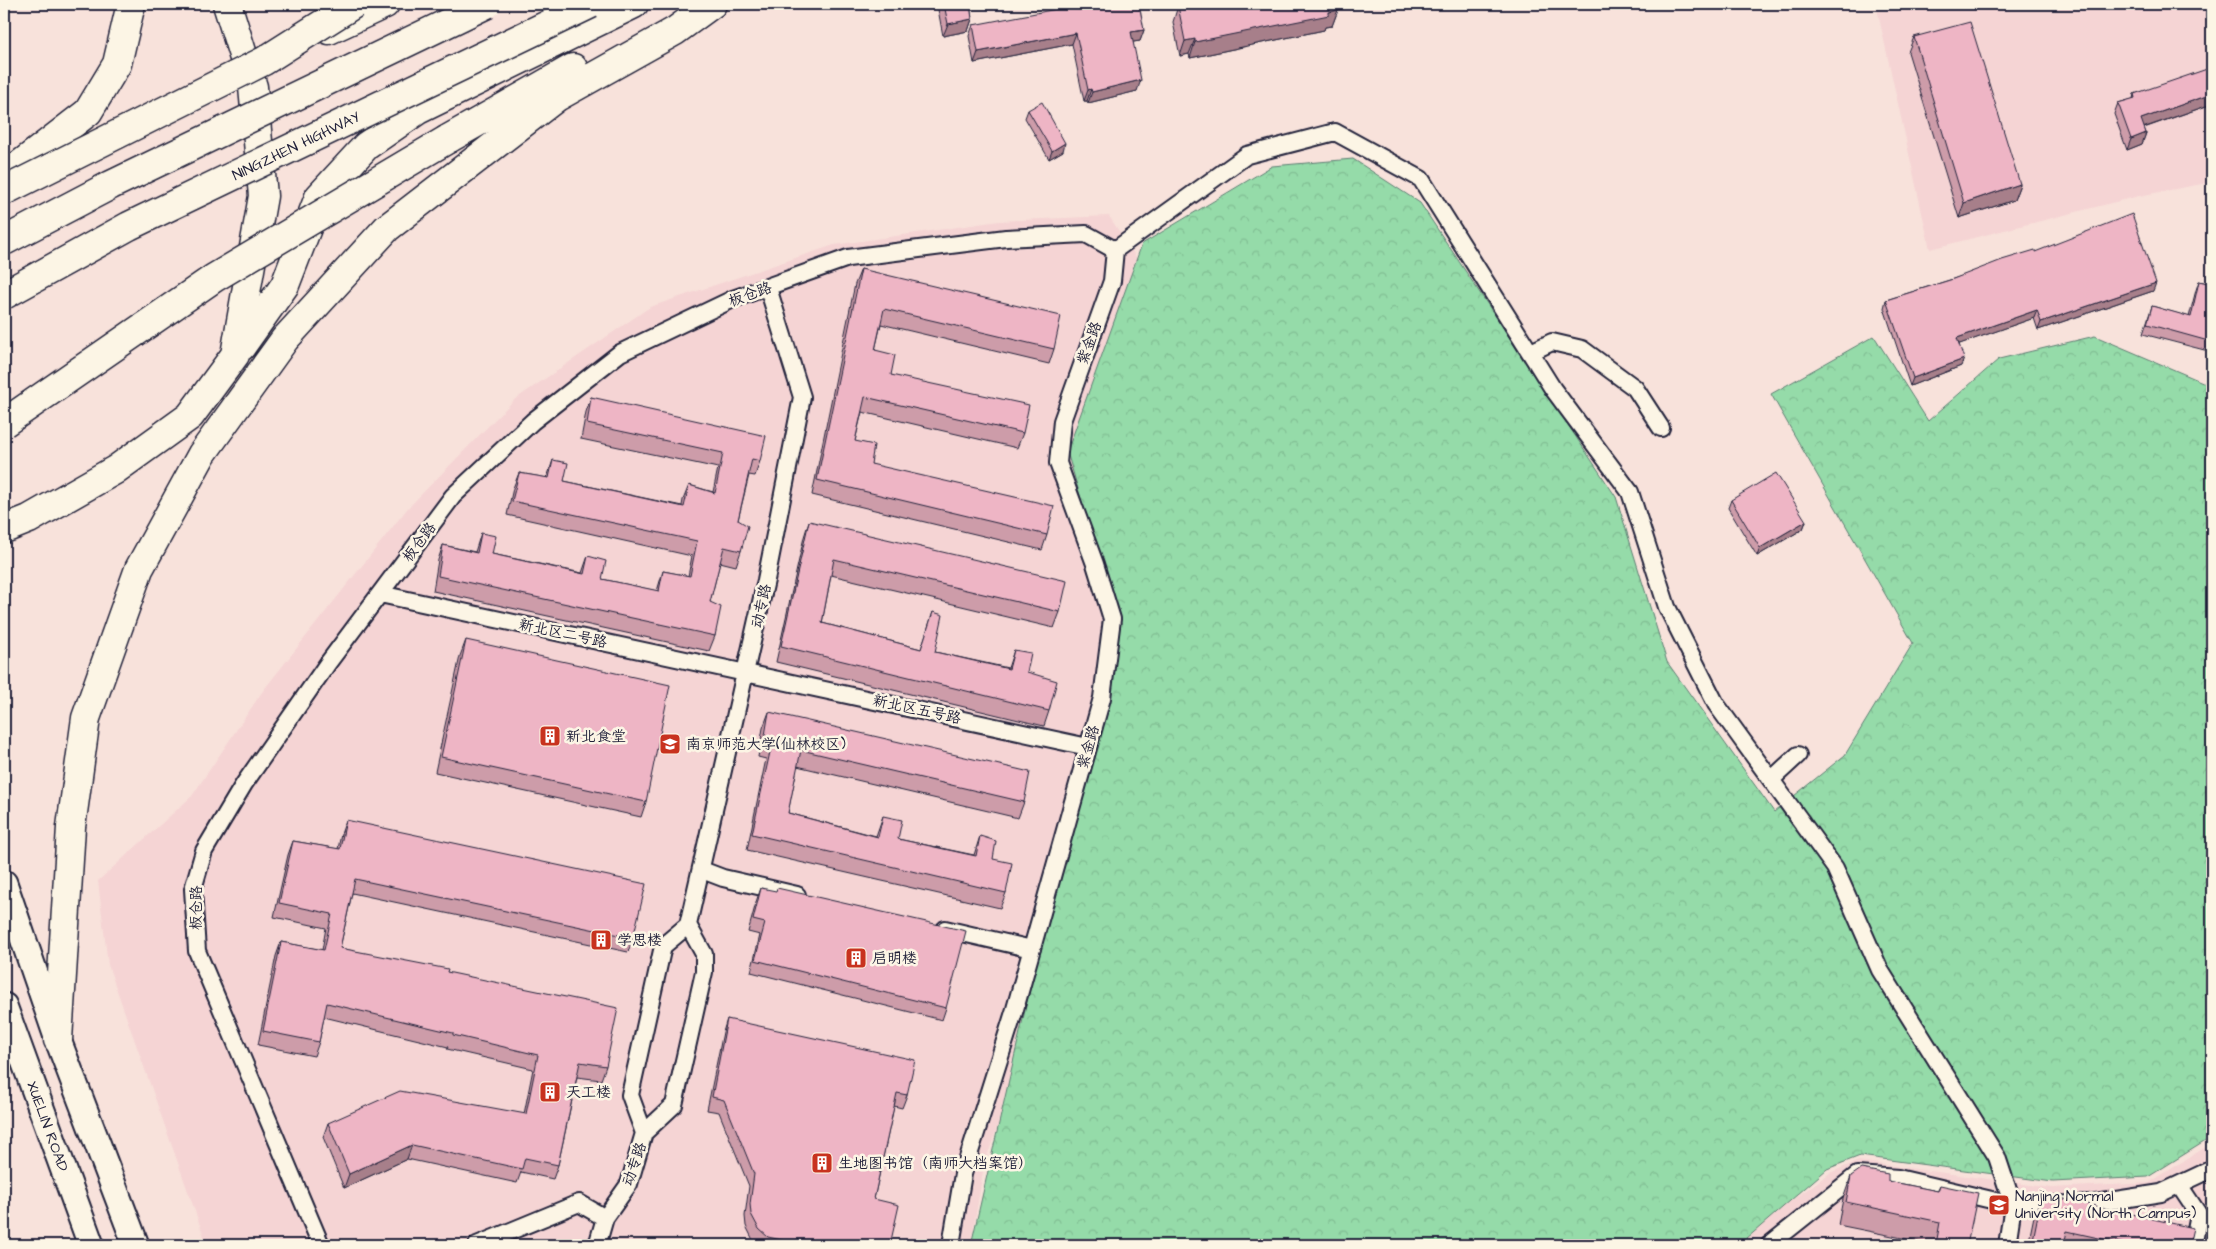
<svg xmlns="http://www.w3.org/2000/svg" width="2216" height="1249" viewBox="0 0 2216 1249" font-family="'Architects Daughter','LXGW WenKai TC',sans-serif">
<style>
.built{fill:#f5d4d4}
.forest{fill:url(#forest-crowns);stroke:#5c7e72}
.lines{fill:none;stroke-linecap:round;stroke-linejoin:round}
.street-casing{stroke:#22223b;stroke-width:20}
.primary-casing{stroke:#22223b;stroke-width:29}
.highway-casing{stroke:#22223b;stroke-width:31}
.street{stroke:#fcf5e5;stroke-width:16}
.primary{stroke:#fcf5e5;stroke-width:25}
.highway{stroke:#fcf5e5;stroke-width:28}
.highway-bridge-casing{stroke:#22223b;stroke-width:31;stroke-linecap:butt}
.highway-bridge{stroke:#fcf5e5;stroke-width:28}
.wall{fill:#cd9ca9;stroke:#22223b}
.shaded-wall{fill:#a77f8a;stroke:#22223b}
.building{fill:#eeb5c5;stroke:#22223b}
.labels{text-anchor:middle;stroke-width:5;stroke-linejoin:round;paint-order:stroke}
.street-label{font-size:15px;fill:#22223b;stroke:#fcf5e5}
.poi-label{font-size:15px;fill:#22223b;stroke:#fcf5e5;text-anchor:start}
</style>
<defs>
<pattern id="forest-crowns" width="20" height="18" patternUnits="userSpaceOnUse" patternTransform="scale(1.25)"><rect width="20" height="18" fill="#95dba9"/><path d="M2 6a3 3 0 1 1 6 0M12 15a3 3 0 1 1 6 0" fill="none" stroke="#80bc92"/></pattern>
</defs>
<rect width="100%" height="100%" fill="#f8e2db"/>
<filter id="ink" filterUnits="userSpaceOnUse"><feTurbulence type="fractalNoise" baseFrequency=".02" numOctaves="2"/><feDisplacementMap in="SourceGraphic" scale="10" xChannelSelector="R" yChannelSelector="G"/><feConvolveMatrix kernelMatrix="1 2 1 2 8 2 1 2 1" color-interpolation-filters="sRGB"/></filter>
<g filter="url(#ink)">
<!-- built -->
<path class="built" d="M1876,4H2212V182L2139,196L1930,249Z
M1109,216L1142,266L1141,618L1074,910L984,1165L971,1245H207L108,965L98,881L192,796L262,692L407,509L514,400L650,307L834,245L999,221Z
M2212,1143V1245H1738L1763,1221L1830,1173L1858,1161L2052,1188L2149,1183Z"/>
<!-- forest -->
<path class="forest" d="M1353,159L1420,203L1616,497L1667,662L1774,812L1845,755L1913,643L1771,394L1874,336L1928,421L1999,359L2095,336L2212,386V1137L2148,1177L2053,1182L1860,1156L1827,1169L1739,1245H971L1116,615L1067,452L1142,244L1272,166Z"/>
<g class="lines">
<!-- street casing -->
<g class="street-casing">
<path id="street" d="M1115,250L1247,155L1335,132L1421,179L1553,389L1630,492L1667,607L1716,704L1835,868L1880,970L1997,1157L2013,1205L2007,1245
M1531,352L1552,342L1582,349L1635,388L1661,428
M380,594L1088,747
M1771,780L1798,755
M702,870L723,878L797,895
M688,925L766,580L802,397L768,288
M945,929L1032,949
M644,1133L674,1105L704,972V954L688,925
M644,1133L630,1095L663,946L688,925
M2179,1185L2199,1215L2193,1245
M321,1245L197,951L193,889L204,851L244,784L328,663L453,496L533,421L620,353L733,299L848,258L1006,238L1086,234L1115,250
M477,1245L579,1203L605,1218
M595,1245L598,1242L605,1218L629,1184L644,1133
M951,1245L963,1174L1015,1009L1102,698L1112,619L1095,564L1058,463L1062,421L1112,281L1115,250
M1769,1245L1857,1175L1898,1178L2013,1205L2090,1204L2161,1193L2212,1169"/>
</g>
<!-- primary casing -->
<g class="primary-casing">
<g id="primary">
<path d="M4,883L58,1040L136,1245"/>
<path id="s1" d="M4,1006L91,1245"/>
</g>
</g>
<!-- highway casing -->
<g class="highway-casing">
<path id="highway" d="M329,30L385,4
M448,139L573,68
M4,177L88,112L117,64L131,4
M241,347L285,285L319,197L366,146L418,110L634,4
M4,529L29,519L115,470L190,416L235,355L263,196L253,87L227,4
M58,1040L71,827L86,718L139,569L202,454L285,339L387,228L557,97L675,31L712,4"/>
</g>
<!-- street -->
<use href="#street" class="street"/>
<!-- primary -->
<use href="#primary" class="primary"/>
<!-- highway -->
<use href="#highway" class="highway"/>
<!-- highway-bridge casing -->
<g class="highway-bridge-casing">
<g id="highway-bridge">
<path d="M4,191L264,61L354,4"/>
<path d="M4,241L111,185L487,4"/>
<path id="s2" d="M4,295L129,226L591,4"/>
<path d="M4,423L214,278L448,139"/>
</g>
</g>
<!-- highway-bridge -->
<use href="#highway-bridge" class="highway-bridge"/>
</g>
<!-- wall -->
<path class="wall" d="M937,4H970L972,19L968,31L943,36Z
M1209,5L1225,8L1338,10L1332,26L1325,27L1324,30L1190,58L1189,54L1180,56L1173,22L1178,6Z
M973,25L1144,30L1140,41L1133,42L1137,91L1088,103L1087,101H1084L1072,44L974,63L969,36Z
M1914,37L2020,184L2014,200L1959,218L1908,52Z
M2212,75V104L2144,128L2146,133L2142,144L2127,150L2114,114L2118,103L2133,99L2134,94Z
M1028,110L1063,151L1049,159L1025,118Z
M2035,252L2153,291L2038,330L2034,318L1959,344L1961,366L1910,386L1884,308L1886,300L1953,279Z
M861,269L1054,349L1049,364L881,324L875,350L891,375L1023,433L1017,448L862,412L855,441L871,464L1047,535L1042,550L812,495L855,284Z
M2199,281L2212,284V352L2143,334L2152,306L2189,317L2196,290Z
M591,397L760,461L755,476L749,475L738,520L741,551L736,566L720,562L710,602L715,636L709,651L433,591L438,560L443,545L475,552L481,533L492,554L582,573L588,556L602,579L657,591L663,571L688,576L692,556L507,515L513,488L519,473L547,478L553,460L564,481L682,506L683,500L689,485L713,492L718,468L581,439L586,412Z
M1731,500L1806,521L1803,529L1757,556L1728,508Z
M809,521L1060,612L1054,628L831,575L822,623L921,649L933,612L935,652L1008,668L1014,650L1049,711L1044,726L776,662L804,537Z
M466,640L646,802L641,817L435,772L460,656Z
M769,712L1024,802L1018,818L797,766L788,813L876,836L883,816L898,839L974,855L980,836L993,859L1006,893L1000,908L747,850L766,759L758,757L763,728Z
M346,820L633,938L628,952L352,893L340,948L447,972L606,1066L601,1080L577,1077L558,1165L553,1179L521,1172L517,1183L407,1159L344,1188L323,1137L328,1123L524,1114L533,1069L447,1049L448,1047L324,1017L319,1042L314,1056L258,1045L276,956L281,942L322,950L326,928L274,917L288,855L293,841L338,849L341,834Z
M761,888L946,1008L942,1020L751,972L760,935L748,932L757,899Z
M727,1019L907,1095L902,1108L894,1106L874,1199L890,1245H758L754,1242L746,1226L745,1216L749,1186L719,1112L707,1110L723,1032Z
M1851,1176L1888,1181L1937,1191L1940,1185L1967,1245H1932V1244L1838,1225L1843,1199Z
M2042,1194L2189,1245H2028L2034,1216Z"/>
<!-- shaded-wall -->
<path class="shaded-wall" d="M1338,10L1332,26L1325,27L1324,30L1190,58L1195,42Z
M972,19L968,31L943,36L948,24Z
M1144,30L1140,41L1127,43L1131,32Z
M1076,33L1072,44L974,63L978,52Z
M1195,39L1189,54L1180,56L1185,41Z
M1141,80L1137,91L1088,103L1092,92Z
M1091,89L1087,101H1084L1088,90Z
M2212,94V104L2137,130L2141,119Z
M2146,133L2142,144L2127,150L2131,139Z
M1065,143L1063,151L1049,159L1052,151Z
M2020,184L2014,200L1959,218L1964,203Z
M2156,283L2153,291L2038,330L2041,322Z
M2037,310L2034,318L1954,346L1957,338Z
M1964,359L1961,366L1910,386L1913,378Z
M1806,521L1803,529L1757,556L1760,548Z
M412,1145L407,1159L344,1188L349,1174Z"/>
<!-- building -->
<path class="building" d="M944,4H970L972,19L948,24Z
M1083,4H1139L1144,30L1131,32L1141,80L1092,92L1091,89L1088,90L1076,33L978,52L973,25Z
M1190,4H1209V5L1217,4H1224L1225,8L1246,4H1337L1338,10L1329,12V15L1195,42V39L1185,41L1178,6Z
M1970,22L2020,184L1964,203L1914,37Z
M2210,68L2212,75V94L2141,119L2146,133L2131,139L2118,103L2135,98L2134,94Z
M1042,102L1065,143L1052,151L1028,110Z
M2132,214L2156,283L2041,322L2037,310L1957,338L1964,359L1913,378L1886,300L1953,279L2002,260L2035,250V252Z
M861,269L1061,316L1054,349L884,309L875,350L895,355L891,375L1029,405L1023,433L865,397L855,441L874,445L871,464L1054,506L1047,535L817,480Z
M2199,281L2212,284V342L2147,324L2152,306L2191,317Z
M591,397L766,436L760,461L752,459L738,520L748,526L741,551L724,547L710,602L721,607L715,636L438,576L443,545L477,553L481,533L496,536L492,554L584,574L588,556L606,561L602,579L659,591L663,571L690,576L697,541L512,501L519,473L549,478L553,460L568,463L564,481L684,507L689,485L715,493L723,453L587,424Z
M1776,473L1806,521L1760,548L1731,500Z
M809,521L1067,581L1060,612L834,559L822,623L921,649L933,612L943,615L935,652L1009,669L1014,650L1031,653L1027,672L1057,681L1049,711L781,646Z
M466,640L670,685L646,802L441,757Z
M769,712L1030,772L1024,802L801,750L788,813L878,837L883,816L902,820L898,839L976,856L980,836L996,841L993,859L1012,863L1006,893L752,834L772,743L764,741Z
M346,820L646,884L633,938L355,879L340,948L448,969L447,972L618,1008L606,1066L580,1062L558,1165L525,1158L522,1169L412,1145L349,1174L328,1123L400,1091L526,1114L538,1055L453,1035V1033L327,1003L319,1042L263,1031L281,942L324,950L332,914L279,903L293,841L340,849Z
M761,888L776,891L777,888L966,931L946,1008L755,960L765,923L753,920Z
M727,1019L915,1060L907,1095L897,1093L874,1199L899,1205L890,1245H804L768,1237L759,1229L751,1214L750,1204L754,1174L724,1100L712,1097Z
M1861,1169L1888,1174V1181L1938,1191L1940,1185L1978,1193L1967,1245H1936L1940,1222L1846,1202L1851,1176Z
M2042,1194L2193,1228L2189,1245H2130L2067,1231L2064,1245H2032Z"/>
</g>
<!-- icons -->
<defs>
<g id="building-square" transform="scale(1.125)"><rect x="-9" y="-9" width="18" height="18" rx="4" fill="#c8321e" stroke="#fcf5e5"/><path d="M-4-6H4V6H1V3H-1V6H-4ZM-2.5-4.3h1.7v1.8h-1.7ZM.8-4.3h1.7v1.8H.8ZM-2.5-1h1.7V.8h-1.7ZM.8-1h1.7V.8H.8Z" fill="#fff"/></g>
<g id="university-square" transform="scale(1.125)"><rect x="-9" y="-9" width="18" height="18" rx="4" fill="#c8321e" stroke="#fcf5e5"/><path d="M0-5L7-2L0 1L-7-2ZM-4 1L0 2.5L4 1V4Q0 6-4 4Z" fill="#fff"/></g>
</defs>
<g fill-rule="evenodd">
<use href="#building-square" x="550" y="736"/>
<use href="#university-square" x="670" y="744"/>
<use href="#building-square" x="601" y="940"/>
<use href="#building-square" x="856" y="958"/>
<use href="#building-square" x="550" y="1092"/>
<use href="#building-square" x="822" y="1163"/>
<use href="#university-square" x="1999" y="1205"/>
</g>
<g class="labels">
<!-- street labels -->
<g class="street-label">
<text dy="5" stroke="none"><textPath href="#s2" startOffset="328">NINGZHEN HIGHWAY</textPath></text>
<text transform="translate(750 294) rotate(-20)" y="5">板仓路</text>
<text transform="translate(1089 343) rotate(-70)" y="5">紫金路</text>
<text transform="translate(419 542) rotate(-53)" y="5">板仓路</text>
<text transform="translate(761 606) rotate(-78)" y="5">动专路</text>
<text transform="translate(563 633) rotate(12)" y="5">新北区二号路</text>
<text transform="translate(917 709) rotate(12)" y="5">新北区五号路</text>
<text transform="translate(1088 747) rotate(-74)" y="5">紫金路</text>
<text transform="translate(196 908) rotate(-90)" y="5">板仓路</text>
<text dy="5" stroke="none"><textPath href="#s1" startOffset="128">XUELIN ROAD</textPath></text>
<text transform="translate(634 1164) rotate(-71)" y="5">动专路</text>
</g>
<!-- poi labels -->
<g class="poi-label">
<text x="566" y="741">新北食堂</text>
<text x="686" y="749">南京师范大学(仙林校区)</text>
<text x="617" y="945">学思楼</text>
<text x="872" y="963">启明楼</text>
<text x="566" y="1097">天工楼</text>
<text x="838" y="1168">生地图书馆（南师大档案馆）</text>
<text x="2015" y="1201">Nanjing Normal<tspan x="2015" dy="17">University (North Campus)</tspan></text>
</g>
</g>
<!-- margin -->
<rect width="2216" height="1249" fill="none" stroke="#fcf5e5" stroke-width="20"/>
<rect x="10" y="10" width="2196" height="1229" fill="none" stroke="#22223b" stroke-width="2" filter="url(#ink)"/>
</svg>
